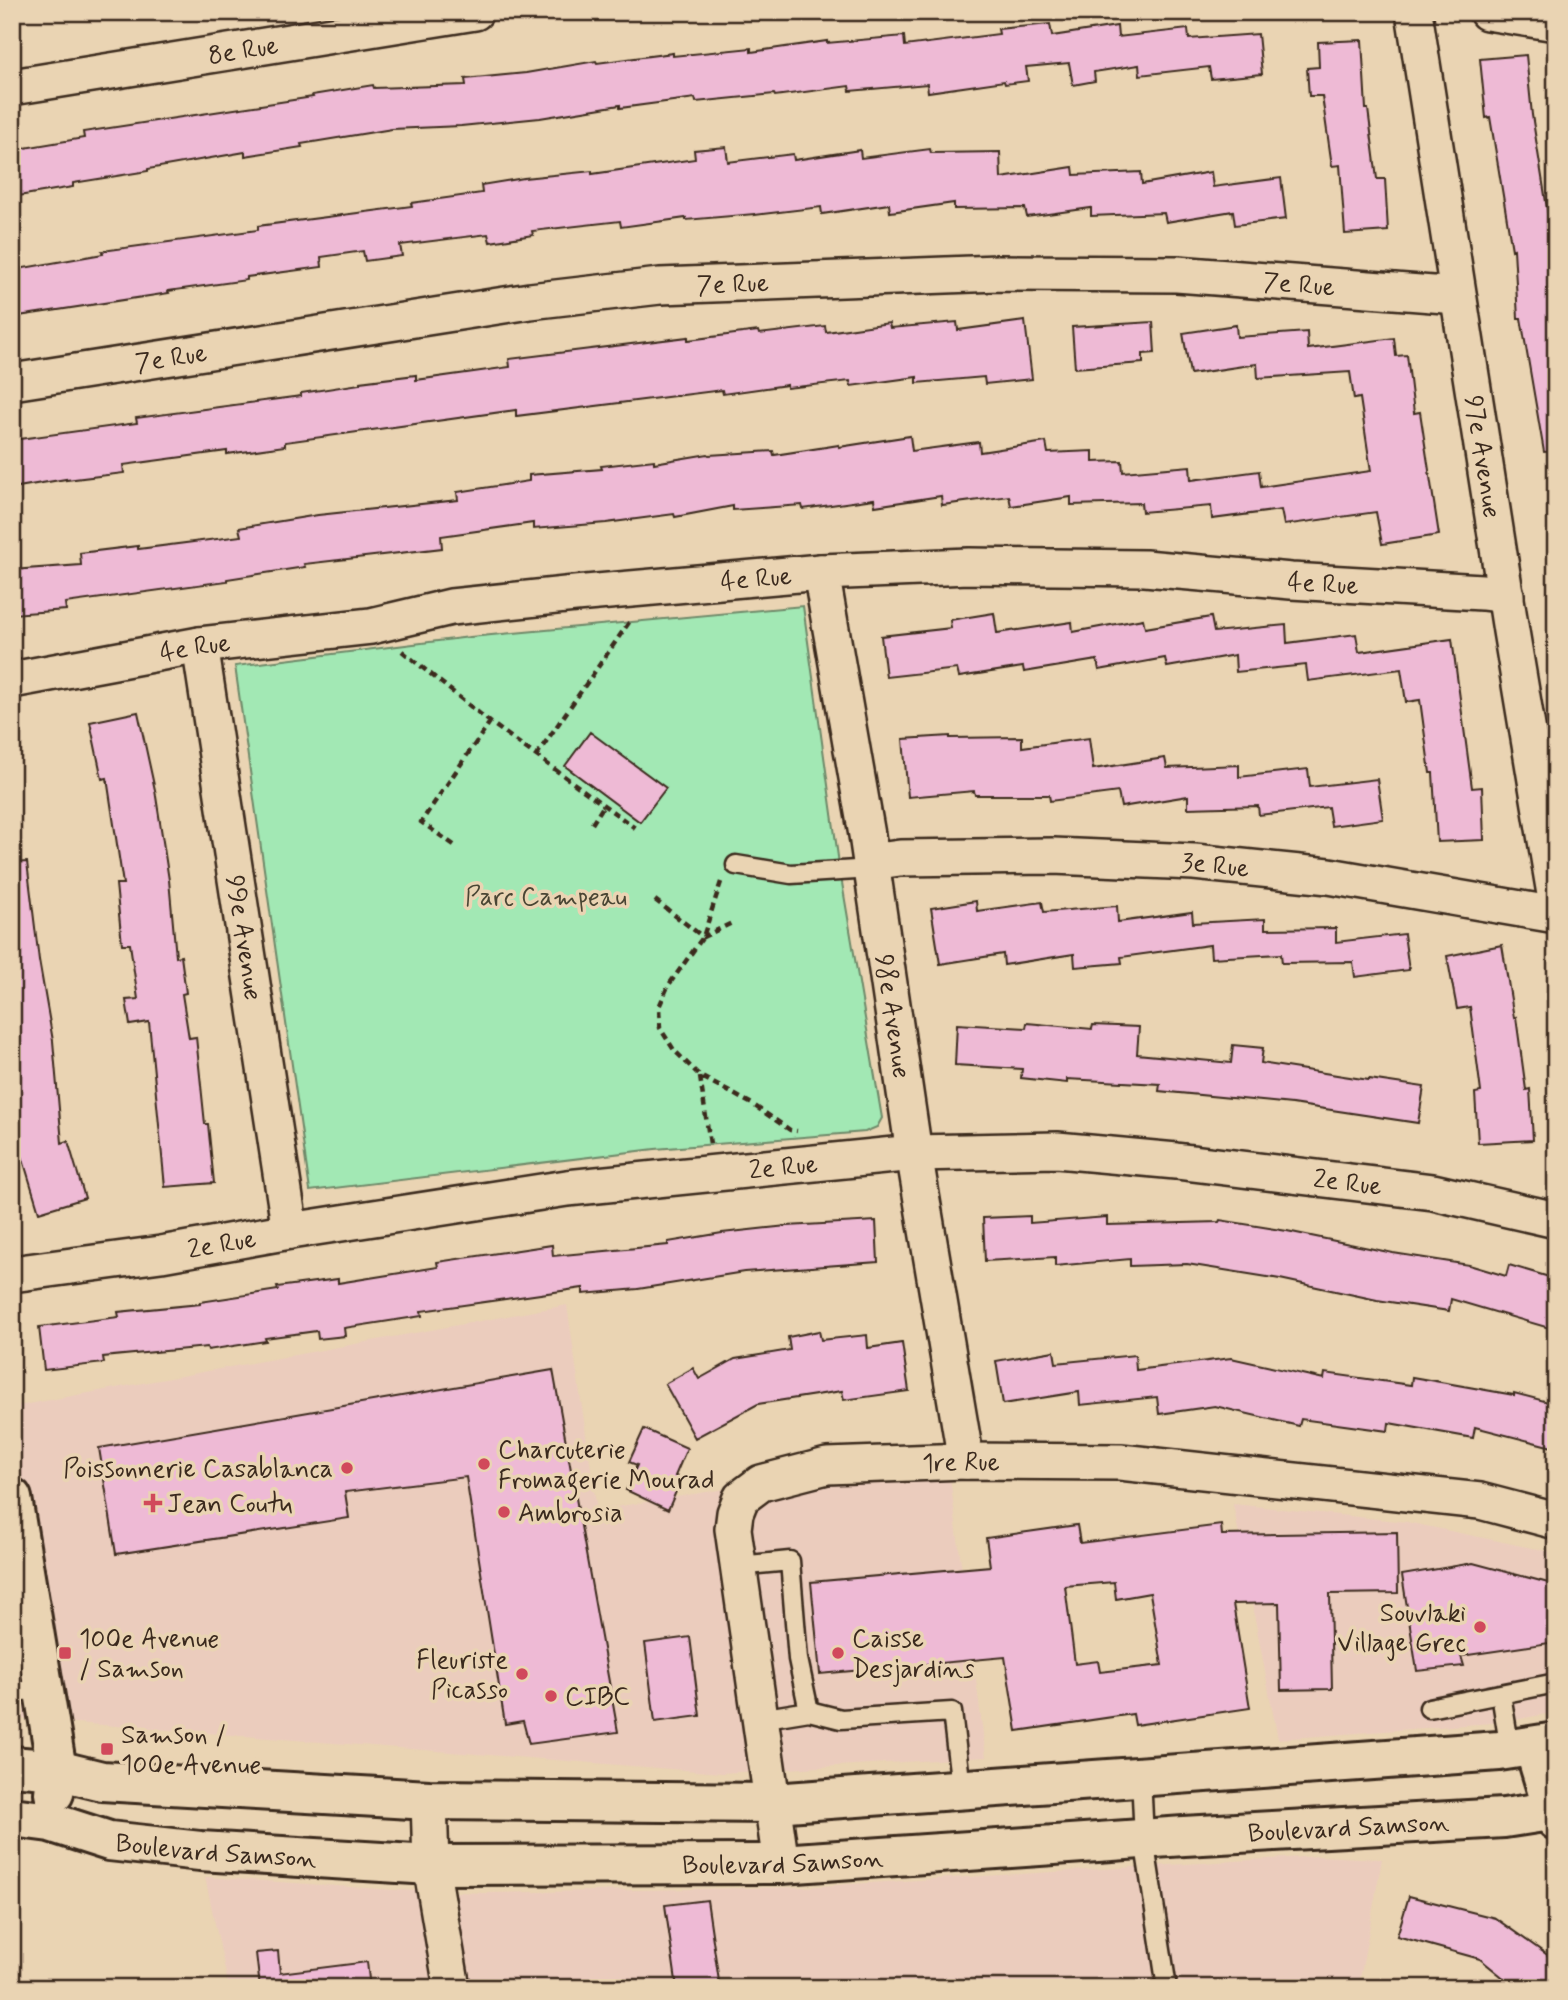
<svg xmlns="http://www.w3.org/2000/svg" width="1568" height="2000" viewBox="0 0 1568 2000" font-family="Mynerve,sans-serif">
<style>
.built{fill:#ebccbd}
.green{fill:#a2e8b4;stroke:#6e8969;stroke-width:2}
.building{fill:#eebad5;stroke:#3b2a1e;stroke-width:2;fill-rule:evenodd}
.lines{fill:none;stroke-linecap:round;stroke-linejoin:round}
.lane-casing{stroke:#3b2a1e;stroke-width:23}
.street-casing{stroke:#3b2a1e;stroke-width:40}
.secondary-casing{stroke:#3b2a1e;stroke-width:44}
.path{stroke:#3b2a1e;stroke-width:4.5;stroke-dasharray:7 5;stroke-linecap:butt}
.lane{stroke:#ead4b3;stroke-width:18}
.street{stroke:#ead4b3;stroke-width:35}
.secondary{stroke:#ead4b3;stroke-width:38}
.poi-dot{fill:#d1495b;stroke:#ead4b3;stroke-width:2.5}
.labels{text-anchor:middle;stroke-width:7;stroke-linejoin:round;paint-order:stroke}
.street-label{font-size:26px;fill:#3b2a1e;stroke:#ead4b3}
.park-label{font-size:26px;fill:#4a4634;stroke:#ead4b3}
.poi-label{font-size:26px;fill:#3b2a1e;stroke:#ead4b3;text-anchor:start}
</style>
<rect width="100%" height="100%" fill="#ead4b3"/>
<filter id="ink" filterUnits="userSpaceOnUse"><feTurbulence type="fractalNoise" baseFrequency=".0143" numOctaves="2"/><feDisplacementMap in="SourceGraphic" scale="14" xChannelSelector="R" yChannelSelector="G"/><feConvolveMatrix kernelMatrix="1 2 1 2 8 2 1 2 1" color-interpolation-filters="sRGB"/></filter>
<g filter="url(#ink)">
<!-- built -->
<path class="built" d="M567,1305L597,1510L761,1483L948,1462L986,1757L722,1773L12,1718V1407Z
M1233,1504L1407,1522L1556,1553V1712L1505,1722L1278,1739Z
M1319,1856L1382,1859L1361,1974L1356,1988H229L205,1877L395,1890L485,1893L803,1887Z"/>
<!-- green -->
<path class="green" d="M803,606L840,871L882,1118L877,1127L865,1132L655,1149L310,1191L235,666L470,637Z"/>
<!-- building -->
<path class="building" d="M1050,24L1052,36L1117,26L1118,37L1188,29L1189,39L1258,34L1262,74L1211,79L1209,67L1140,75L1139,65L1094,72L1095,81L1073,85L1069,63L1026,67L1028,81L1005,84L1004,81L928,92L927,84L850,91L849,86L775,96L774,94L696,102L695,98L620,108V105L540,118L461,126L392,129L301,144L302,147L245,156V152L148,169V171L73,183V187L12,197V150L84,138L83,132L313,97L312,95L373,85L374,88L466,85L465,79L526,73L596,61L597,63L673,53V56L751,48V52L827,41V43L904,36L905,46L999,34L998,29Z
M1362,40L1366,109H1368L1377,179H1385L1388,231L1345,234L1340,165L1332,166L1322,96H1309L1307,68L1319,67L1318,42Z
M1526,55L1532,115L1556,264V451L1544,452L1521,318H1518L1514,249L1512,250L1490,117L1486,118L1480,59Z
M726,147L728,162L793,154L794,160L860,150L861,158L930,149L931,153L1000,152L1001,178L1073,167L1074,175L1141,172L1142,184L1211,172L1213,187L1281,178L1286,219L1235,225L1233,211L1166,222L1164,213L1091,216V208L1027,217L1025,208L954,209V203L890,212L889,204L822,214L821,207L754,215V214L686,220V218L621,227L620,221L532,231L533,235L490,242L488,234L400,245L402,256L365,261L363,251L321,257L322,267L247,277V280L168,291L169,293L12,317V270L103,254L102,251L258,230V226L412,206L411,203L482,193L481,185L524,178L592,171V174L695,159L694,150Z
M1025,321L1032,379L985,384L984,377L917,383V377L851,386L850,381L787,388V385L723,394L722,390L516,416V410L285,442V446L227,454V451L123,465L124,473L66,480V479L12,488V440L137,423L136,418L301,396V393L360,384V382L416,375V380L510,367L509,359L688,337V340L758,331L759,334L825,326L826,332L889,323L890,328L957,322L958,330Z
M1153,322L1155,353L1143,354V363L1075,368L1072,327Z
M1236,325L1237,337L1307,332L1308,349L1394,338L1396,356L1407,355L1414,413L1420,412L1439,535L1382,544L1376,512L1284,525L1281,510L1212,519L1211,506L1142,512L1141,503L1071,505V497L1011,506L1009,496L942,505L941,496L875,506L874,499L803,509L802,505L733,510V506L675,517L674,514L606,523L533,529V523L441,536L442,548L304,564L305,567L227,579V581L65,603L66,610L12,614V570L81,565L80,553L138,546V549L241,536L239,528L318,515L458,500L457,492L529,481V475L602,469L601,466L654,460V463L708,454L709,455L773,451L774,455L839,445V447L910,436L912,451L979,442L980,452L1046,442L1048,453L1093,451V462L1122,461L1123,472L1190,466L1191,480L1259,471L1261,487L1371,471L1360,398L1354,399L1350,372L1258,378L1257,364L1190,374L1183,333Z
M994,613L997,633L1072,622L1073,632L1143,619L1145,628L1211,617L1214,632L1286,625L1287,643L1356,634L1359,652L1452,639L1472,788L1482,787L1484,840L1437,842L1433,773H1430L1420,700L1406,702L1401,669L1308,681L1306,665L1236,672L1235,655L1167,667L1165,658L1099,670L1097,660L1024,672L1023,667L959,677L957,669L886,677L881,636L951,628L950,620Z
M138,712L155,790L169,880L176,957L181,956L186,993L182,994L189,1038L196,1037L205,1124H208L214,1183L165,1187L149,1022L130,1025L126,1000L138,999L130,944H122L116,884H123L107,778L102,779L90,722Z
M590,732L666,788L640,822L565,766Z
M950,736V738L1022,737V747L1089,738L1093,769L1165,758L1167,768L1239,765V777L1308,769L1310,787L1377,779L1383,819L1331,826L1328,807L1259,815L1258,806L1188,808V796L1121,807L1118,792L1050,801L1049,795H975L974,791L908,797L903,739Z
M27,862L39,960L53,1041L62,1143L68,1141L85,1198L39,1212L18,1143L12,1068V863Z
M976,901L977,911L1042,902L1044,912L1117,906L1118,922L1192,912L1193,923L1265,919V929L1336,928V942L1404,934L1409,970L1355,977L1353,962L1282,963L1281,954L1211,958L1210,945L1121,957L1122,963L1075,967L1074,954L1004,965L1003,954L940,964L931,908Z
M1502,945L1514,1018L1516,1017L1526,1090L1530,1089L1533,1140L1478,1143L1475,1093L1481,1092L1470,1007L1457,1009L1447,956Z
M1027,1023L1092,1029L1093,1025L1139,1027L1137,1054L1231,1063L1233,1045L1263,1048L1261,1063L1369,1080V1079L1424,1087L1418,1123L1292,1104L1159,1091L1160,1084L1067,1079V1083L1021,1078L1022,1069L955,1065L957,1024L1026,1028Z
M1030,1216V1223L1107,1217V1225L1219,1222L1220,1220L1287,1231L1393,1253L1469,1265L1506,1276L1509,1265L1556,1279V1330L1451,1299L1449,1311L1377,1300L1280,1279L1187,1264L1130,1266V1259L1055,1266V1257L985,1261L983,1218Z
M876,1221L878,1262L744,1272L638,1289L583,1294V1288L421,1311L422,1316L344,1328L345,1336L318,1339L317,1331L265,1338L266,1341L208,1350L207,1347L103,1357L104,1363L44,1370L39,1327L119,1317L118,1312L200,1304V1302L278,1290L277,1287L338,1279V1283L438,1267L437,1262L552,1245L553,1256L668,1245V1242L722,1233L787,1226Z
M819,1331L821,1340L867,1335L868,1348L902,1343L909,1391L844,1400L842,1391L758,1404L695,1438L665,1384L693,1368L699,1379L735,1359L790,1350L788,1337Z
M1054,1351L1056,1363L1135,1355L1136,1370L1231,1358L1324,1379L1325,1373L1411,1385L1412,1377L1514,1395V1393L1556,1404V1448L1475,1427L1473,1438L1389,1423L1388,1431L1301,1419L1299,1426L1215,1406L1159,1414L1157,1397L1080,1405L1079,1392L1003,1404L996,1361Z
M553,1370L618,1732L529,1744L523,1721L505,1724L466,1477L345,1492L349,1518L116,1554L99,1448Z
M644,1429L687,1448L675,1476L682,1478L668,1510L626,1490L637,1465L629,1462Z
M1077,1525L1080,1543L1221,1525L1222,1535L1397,1532L1398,1593L1330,1594L1332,1689L1281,1690L1279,1603L1233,1604L1250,1708L1135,1725L1133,1714L1017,1731L1005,1657L820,1674L811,1582L990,1566L986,1538ZM1114,1582L1116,1599L1150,1593L1162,1665L1100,1672L1098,1661L1075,1664L1065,1586Z
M1473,1563L1556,1585V1642L1461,1656L1464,1666L1417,1671L1402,1575Z
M690,1637L700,1716L655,1722L645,1643Z
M1409,1896L1495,1918L1556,1961V1978L1547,1988H1516L1480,1959L1397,1936Z
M707,1900L720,1988H677L665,1905Z
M278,1951L280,1973L367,1962L370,1988H260L256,1953Z"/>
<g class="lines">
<!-- lane casing -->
<g class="lane-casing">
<path id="lane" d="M736,865L791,874L873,869
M738,1566L790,1561L798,1659L809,1711
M12,1692L43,1689
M1501,1694L1510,1750
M1429,1708L1556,1683
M760,1719L809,1711L841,1719L952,1712L961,1788
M1141,1776L1144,1839L1167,1988"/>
</g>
<!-- street casing -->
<g class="street-casing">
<g id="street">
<path id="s1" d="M1414,12L1511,631L1556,900"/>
<path d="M1487,12L1556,23"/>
<path id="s2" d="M12,87L475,12"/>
<path id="s3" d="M12,382L530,301L660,286L998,273L1177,274L1458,296"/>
<path id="s4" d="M821,572L867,835L914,1153L966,1461"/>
<path id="s5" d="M200,645L290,1231"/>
<path id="s6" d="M12,680L200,645L371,626L451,607L575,594L821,572L969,566L1145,568L1291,581L1482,592L1506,595"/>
<path id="s7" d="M871,862L900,858L1053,856L1194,862L1329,876L1556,915"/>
<path id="s8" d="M12,1274L161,1254L290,1231L567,1188L914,1153L1057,1150L1176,1161L1433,1192L1556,1220"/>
<path d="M429,1800L431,1865L452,1988"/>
<path id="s9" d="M781,1864L733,1529L735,1513L741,1498L761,1483L827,1466L966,1461L1120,1462L1480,1501L1556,1521"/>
</g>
</g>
<!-- secondary casing -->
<g class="secondary-casing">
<g id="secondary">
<path d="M12,1498L57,1770L54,1793"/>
<path d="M1534,1747L1556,1820"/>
<path d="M12,1766L57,1770L102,1781L429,1800L773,1803L1499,1751L1556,1742"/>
<path id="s10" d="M12,1817L50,1822L109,1841L200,1851L431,1865L781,1864L1184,1836L1504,1818L1556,1810"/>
</g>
</g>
<!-- path -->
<path class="path" d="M402,651L490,722L635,828
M536,756L630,621
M592,824L604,805
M454,845L421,822L490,722
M721,882L703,937L668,986L659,1007L660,1028L674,1050L700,1076L752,1104L790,1130L797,1131
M655,900L703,937L732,923
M700,1077L710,1144"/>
<!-- lane -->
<use href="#lane" class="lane"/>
<!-- street -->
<use href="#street" class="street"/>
<!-- secondary -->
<use href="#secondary" class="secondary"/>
</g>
</g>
<!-- markers -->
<g class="poi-dot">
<circle cx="484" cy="1464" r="7"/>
<circle cx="347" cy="1468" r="7"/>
<path d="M149.5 1492.5h7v7h7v7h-7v7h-7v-7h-7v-7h7z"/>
<circle cx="504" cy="1512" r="7"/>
<circle cx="1480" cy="1627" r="7"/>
<rect x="58" y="1646" width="14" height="14" rx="3.5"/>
<circle cx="838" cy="1653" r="7"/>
<circle cx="522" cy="1674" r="7"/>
<circle cx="551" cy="1696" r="7"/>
<rect x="100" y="1742" width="14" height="14" rx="3.5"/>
</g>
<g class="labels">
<!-- street labels -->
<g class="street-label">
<text dy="9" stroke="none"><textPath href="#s2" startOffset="234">8e Rue</textPath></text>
<text dy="9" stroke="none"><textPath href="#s3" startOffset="728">7e Rue</textPath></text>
<text dy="9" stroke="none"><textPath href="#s3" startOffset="1295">7e Rue</textPath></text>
<text dy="9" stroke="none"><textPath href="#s3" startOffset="161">7e Rue</textPath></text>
<text dy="9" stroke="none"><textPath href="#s1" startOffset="450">97e Avenue</textPath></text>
<text dy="9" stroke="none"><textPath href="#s6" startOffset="752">4e Rue</textPath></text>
<text dy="9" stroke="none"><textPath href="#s6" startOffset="1320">4e Rue</textPath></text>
<text dy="9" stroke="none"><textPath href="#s6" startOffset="186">4e Rue</textPath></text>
<text dy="9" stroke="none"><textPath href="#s7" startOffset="345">3e Rue</textPath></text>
<text dy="9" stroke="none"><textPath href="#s5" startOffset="296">99e Avenue</textPath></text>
<text dy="9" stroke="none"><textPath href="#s4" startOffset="450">98e Avenue</textPath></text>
<text dy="9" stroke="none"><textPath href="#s8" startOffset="779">2e Rue</textPath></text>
<text dy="9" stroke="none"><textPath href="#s8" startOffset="1346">2e Rue</textPath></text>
<text dy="9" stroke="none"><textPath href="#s8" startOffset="212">2e Rue</textPath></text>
<text dy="9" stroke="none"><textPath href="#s9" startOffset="598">1re Rue</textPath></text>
<text dy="9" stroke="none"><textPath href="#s10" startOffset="1342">Boulevard Samson</textPath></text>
<text dy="9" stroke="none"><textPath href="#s10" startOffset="208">Boulevard Samson</textPath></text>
<text dy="9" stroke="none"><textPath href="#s10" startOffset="775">Boulevard Samson</textPath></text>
</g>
<!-- park labels -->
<g class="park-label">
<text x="546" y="905">Parc Campeau</text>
</g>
<!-- poi labels -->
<g class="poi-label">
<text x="498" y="1458">Charcuterie<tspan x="498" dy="30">Fromagerie Mourad</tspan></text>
<text x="333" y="1477" text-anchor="end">Poissonnerie Casablanca</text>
<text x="167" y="1512">Jean Coutu</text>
<text x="518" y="1521">Ambrosia</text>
<text x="1466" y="1621" text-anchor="end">Souvlaki<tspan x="1466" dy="30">Village Grec</tspan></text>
<text x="79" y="1647">100e Avenue<tspan x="79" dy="30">/ Samson</tspan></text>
<text x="852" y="1647">Caisse<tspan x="852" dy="30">Desjardins</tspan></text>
<text x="508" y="1668" text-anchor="end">Fleuriste<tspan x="508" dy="30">Picasso</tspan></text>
<text x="565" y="1705">CIBC</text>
<text x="121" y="1743">Samson /<tspan x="121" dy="30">100e Avenue</tspan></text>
</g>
</g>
<!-- margin -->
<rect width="1568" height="2000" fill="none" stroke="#ead4b3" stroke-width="42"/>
<rect x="21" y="21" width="1526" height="1958" fill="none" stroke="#3b2a1e" stroke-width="2.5" filter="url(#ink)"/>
</svg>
